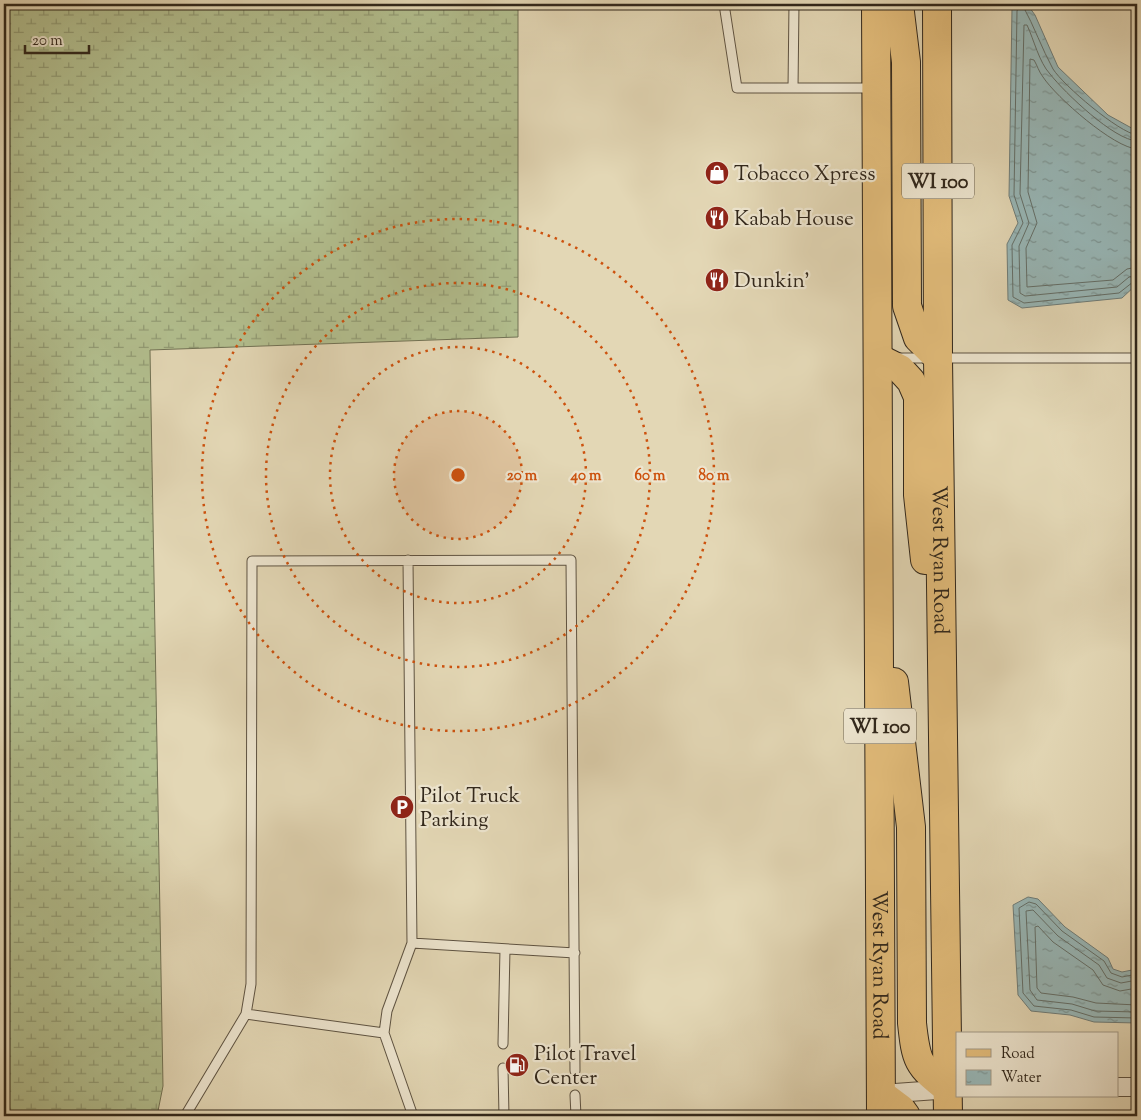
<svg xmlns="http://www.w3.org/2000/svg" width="1141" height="1120" viewBox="0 0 1141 1120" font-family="'Sorts Mill Goudy',serif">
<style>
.wetland{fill:url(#wetland-marsh);stroke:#727254}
.water{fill:url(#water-ripples);stroke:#6f7d79}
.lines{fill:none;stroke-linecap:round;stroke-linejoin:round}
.shore{stroke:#646f69;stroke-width:1}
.service-casing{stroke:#5e5342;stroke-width:11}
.minor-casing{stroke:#5e5342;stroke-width:20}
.primary-casing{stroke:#31271b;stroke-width:30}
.service{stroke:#ede5cf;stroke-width:9}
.minor{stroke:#ede5cf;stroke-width:18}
.primary{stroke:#e2bc7a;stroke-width:28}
.ring{fill:none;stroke:#cd520e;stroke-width:2.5;stroke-dasharray:2.5 5}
.labels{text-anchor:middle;stroke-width:4.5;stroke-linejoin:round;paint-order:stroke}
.shield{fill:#ede5cf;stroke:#696051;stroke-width:1}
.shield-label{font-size:20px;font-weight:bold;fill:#31271b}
.poi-label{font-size:21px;fill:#31271b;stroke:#ede5cf;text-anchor:start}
.street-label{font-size:21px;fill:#31271b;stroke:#ede5cf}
.centre{fill:#cd520e;stroke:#ede5cf;stroke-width:2.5}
.ring-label{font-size:15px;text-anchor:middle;font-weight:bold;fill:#cd520e;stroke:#ede5cf;stroke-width:4.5;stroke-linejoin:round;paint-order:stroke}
</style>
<defs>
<pattern id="wetland-marsh" width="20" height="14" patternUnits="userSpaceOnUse" patternTransform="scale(1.25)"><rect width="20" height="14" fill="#b2be8e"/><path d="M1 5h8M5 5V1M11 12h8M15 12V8" fill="none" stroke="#919a73"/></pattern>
<pattern id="water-ripples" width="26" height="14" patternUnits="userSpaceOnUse" patternTransform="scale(1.25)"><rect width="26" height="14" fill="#98b7b7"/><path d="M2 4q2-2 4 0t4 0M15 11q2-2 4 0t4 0" fill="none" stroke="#7d9594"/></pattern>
</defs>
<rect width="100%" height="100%" fill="#e3d7b5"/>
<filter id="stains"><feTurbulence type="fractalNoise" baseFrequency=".004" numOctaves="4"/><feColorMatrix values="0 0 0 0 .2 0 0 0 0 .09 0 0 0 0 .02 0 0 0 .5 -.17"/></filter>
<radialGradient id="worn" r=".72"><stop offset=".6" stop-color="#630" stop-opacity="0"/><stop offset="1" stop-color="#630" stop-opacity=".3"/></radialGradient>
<!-- wetland -->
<path class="wetland" d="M4,4H518V337L150,350L163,1086L157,1116H4Z"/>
<!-- water -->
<path class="water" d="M1016,4H1027L1035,15L1058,67L1108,115L1137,131V284L1122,298L1022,308L1008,300L1007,244L1018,223L1009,196L1012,8Z
M1028,897L1038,899L1065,927L1108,958L1113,969L1122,972L1137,969V1023L1094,1022L1070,1015L1031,1011L1018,995L1013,905Z"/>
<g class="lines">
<!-- shore -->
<path class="shore" d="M1137,135C1119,133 1063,85 1053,69C1042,49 1034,26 1023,6H1019L1017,11L1014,195L1023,223L1012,245L1013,297L1024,303L1119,293L1133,282L1137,281
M1137,141C1114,140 1065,93 1050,74C1039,62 1034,40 1027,25H1024L1020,194L1029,223L1019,246L1020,293L1025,296L1117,287L1129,277L1137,275
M1137,149C1114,148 1056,97 1043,77C1039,72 1037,65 1034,60L1030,59L1028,192L1037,223L1026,248L1027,287L1113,280L1127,269L1137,267
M1137,974L1122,977L1111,973L1104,961L1062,931L1036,904L1029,902L1019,908L1023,993L1034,1006L1071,1010L1094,1017L1137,1018
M1137,980L1121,983L1107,978L1099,965L1058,936L1033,910L1026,911L1030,990L1037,1000L1072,1004L1095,1011L1137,1012
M1137,988L1120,991L1103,985L1093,970L1053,942L1038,926L1035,927L1037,988L1041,993L1073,997L1096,1003L1137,1005"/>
<!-- service casing -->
<g class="service-casing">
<path id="service" d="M724,4L737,88H873
M793,88L794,4
M898,358H1137
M408,560L412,943L387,1011L384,1033L413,1116
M412,943L575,953
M246,1014L384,1033
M503,1044L505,949
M503,1068L504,1116
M575,1095L576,1116
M185,1116L246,1014L251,984L252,561L571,560L575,1071"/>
</g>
<!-- minor casing -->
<g class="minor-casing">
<path id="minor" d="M1117,1087H1137
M881,1094L951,1089"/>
</g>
<!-- primary casing -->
<g class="primary-casing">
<g id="primary">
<path id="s1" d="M876,4L881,1116"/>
<path d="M899,4L906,62L907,306L918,338L938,358"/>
<path id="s2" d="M937,4L938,358L948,1116"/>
<path d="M878,358L900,369L911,381L918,397V495L925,560"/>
<path d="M894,682L911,827L912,1023C916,1061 917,1065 948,1089"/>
<path d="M881,1094L901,1109L906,1116"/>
</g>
</g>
<!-- service -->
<use href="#service" class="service"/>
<!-- minor -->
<use href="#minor" class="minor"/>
<!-- primary -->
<use href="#primary" class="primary"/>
</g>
<!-- distance rings -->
<circle cx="458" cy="475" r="64" fill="#cd520e" fill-opacity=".12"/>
<g class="ring">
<circle cx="458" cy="475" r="64"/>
<circle cx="458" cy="475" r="128"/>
<circle cx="458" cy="475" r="192"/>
<circle cx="458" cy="475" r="256"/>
</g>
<!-- icons -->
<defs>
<g id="shop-disc" transform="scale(1.25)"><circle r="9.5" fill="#8f2418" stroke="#ede5cf"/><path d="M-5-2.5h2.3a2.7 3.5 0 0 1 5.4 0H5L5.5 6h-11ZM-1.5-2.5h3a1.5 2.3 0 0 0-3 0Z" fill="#fff"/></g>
<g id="restaurant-disc" transform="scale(1.25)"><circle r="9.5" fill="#8f2418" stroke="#ede5cf"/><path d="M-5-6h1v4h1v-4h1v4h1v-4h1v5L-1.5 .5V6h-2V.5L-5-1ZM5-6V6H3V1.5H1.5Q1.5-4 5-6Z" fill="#fff"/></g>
<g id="parking-disc" transform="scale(1.25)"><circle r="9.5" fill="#8f2418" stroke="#ede5cf"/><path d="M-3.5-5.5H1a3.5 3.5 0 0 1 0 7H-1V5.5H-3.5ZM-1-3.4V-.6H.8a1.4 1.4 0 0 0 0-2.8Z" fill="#fff"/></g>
<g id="fuel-disc" transform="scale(1.25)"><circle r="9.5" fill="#8f2418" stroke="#ede5cf"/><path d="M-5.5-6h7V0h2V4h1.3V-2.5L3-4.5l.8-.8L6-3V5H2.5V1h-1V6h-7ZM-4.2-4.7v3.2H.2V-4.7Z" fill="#fff"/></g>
</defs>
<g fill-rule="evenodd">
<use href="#shop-disc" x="717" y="173"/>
<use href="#restaurant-disc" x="717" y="218"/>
<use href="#restaurant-disc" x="717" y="280"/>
<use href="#parking-disc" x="402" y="807"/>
<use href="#fuel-disc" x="517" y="1065"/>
</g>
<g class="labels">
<!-- shield labels -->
<g class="shield">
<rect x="902" y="163.5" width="72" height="35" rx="4"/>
<rect x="844" y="708.5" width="72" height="35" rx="4"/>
</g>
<g class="shield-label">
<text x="938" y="188">WI 100</text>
<text x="880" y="733">WI 100</text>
</g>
<!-- poi labels -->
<g class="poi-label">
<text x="734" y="180">Tobacco Xpress</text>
<text x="734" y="225">Kabab House</text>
<text x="734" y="287">Dunkin'</text>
<text x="420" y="802">Pilot Truck<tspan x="420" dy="24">Parking</tspan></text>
<text x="534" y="1060">Pilot Travel<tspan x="534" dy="24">Center</tspan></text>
</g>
<!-- street labels -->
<g class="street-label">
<text dy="7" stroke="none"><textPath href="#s2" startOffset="556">West Ryan Road</textPath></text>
<text dy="7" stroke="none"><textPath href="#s1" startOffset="961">West Ryan Road</textPath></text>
</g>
</g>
<circle cx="458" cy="475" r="8" class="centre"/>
<g class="ring-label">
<text x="522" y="480">20 m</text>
<text x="586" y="480">40 m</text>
<text x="650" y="480">60 m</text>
<text x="714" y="480">80 m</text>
</g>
<!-- margin -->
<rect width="1141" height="1120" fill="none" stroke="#e3d7b5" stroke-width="20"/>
<rect x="5" y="5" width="1131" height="1110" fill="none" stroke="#31271b" stroke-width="2.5"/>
<rect x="10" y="10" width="1121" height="1100" fill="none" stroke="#31271b"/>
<!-- legend -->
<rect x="956" y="1032" width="162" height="65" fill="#ede5cf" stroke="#a29987"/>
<rect x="966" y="1049" width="25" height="8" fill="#e2bc7a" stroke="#a29987"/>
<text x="1001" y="1058" font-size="15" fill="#31271b">Road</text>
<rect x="966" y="1070" width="25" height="15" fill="url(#water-ripples)" stroke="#a29987"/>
<text x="1001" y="1082" font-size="15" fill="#31271b">Water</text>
<!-- scale -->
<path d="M25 45v8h64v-8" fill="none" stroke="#31271b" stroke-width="2.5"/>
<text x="32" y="45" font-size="15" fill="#31271b" stroke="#ede5cf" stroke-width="4" paint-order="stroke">20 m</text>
<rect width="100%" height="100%" filter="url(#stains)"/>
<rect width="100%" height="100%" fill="url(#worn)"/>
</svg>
